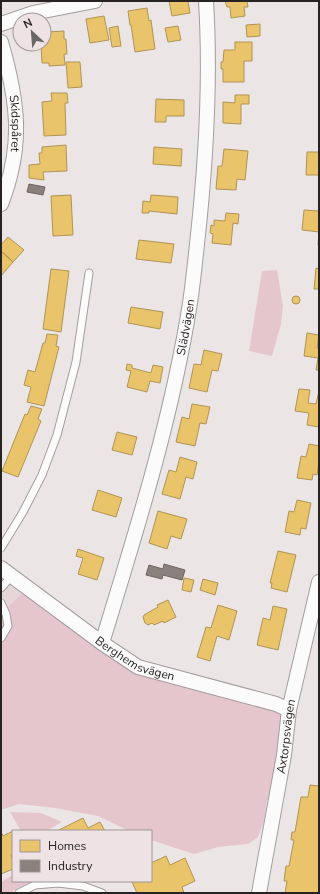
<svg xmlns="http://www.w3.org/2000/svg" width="320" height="894" viewBox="0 0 320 894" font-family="'Nunito Sans',sans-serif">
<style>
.built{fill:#e5d6d7}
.green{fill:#e5c6cc}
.homes{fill:#e9c46a;stroke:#af9455}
.industry{fill:#8a817c;stroke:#6c6561}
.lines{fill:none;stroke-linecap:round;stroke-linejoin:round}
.lane-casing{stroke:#a29d9e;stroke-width:9}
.street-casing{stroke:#a29d9e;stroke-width:16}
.lane{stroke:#fcfbfb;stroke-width:7}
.street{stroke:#fcfbfb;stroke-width:14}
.labels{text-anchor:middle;stroke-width:4;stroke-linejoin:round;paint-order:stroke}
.street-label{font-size:12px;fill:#272323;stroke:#efe2e4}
</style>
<rect width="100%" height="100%" fill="#ece5e6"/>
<!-- built -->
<path class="built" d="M1,568L27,588L1,614Z"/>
<!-- green -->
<path class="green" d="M277,270L283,306L281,324L272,356L249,351L262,271Z
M27,588L138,667L289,710L275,801L267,800L264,821L258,837L248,844L218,847L194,854L151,840V831H129L98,816L55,808L19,804L1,810V614Z
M10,812L41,813L62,822L48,830V831H21Z
M13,875V881H34L9,893H1V882Z"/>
<!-- homes -->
<path class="homes" d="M169,1H188L190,13L172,16Z
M225,1H247L248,7H244L245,16L231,18L230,7H227Z
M147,8L149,21L151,20L155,49L135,52L131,25H130L128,11Z
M104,16L109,40L90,43L86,19Z
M260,24V36L247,37L246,25Z
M118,26L121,46L112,47L109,28Z
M178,26L181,40L168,42L165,28Z
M64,31V39H66L67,54H64L65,65L49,66V63H42L41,44H44V39H46V32Z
M235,42H252V61H244V82H223V69H221V62H223L224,50H235Z
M66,62H80L82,87L68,88Z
M51,93H67L68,103H65L66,135L44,136L42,102L52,101Z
M235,95H249V104H241V124L223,123V102L235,103Z
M156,99L184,100V116H166V122H155Z
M66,145L67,171L43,172L44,180L29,178V165L40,164L39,153H42V147Z
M154,147L182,149L181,166L153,164Z
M224,149L248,151L245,180L237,179L236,190L216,189L218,166H222Z
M307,152H319V175H306Z
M71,195L73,235L53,236L51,196Z
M151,195L178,197L177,214L149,211V213H142L143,201L150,202Z
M304,210L319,211V245H318L319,232L302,230Z
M226,213L239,214L238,224L233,223L231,245L212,243L213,234L210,233L211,225L214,226V220L225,221Z
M8,237L24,250L13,262L1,251V245Z
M139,240L174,244L171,263L136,259Z
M1,251L13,262L1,276Z
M316,268L319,269V289H314Z
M51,269L69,271L61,332L43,329Z
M292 300a4 4 0 1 1 8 0a4 4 0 1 1-8 0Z
M131,307L163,312L160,329L128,323Z
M307,333L319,335L317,348H319V370H316L318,358L304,356Z
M47,334L58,335L56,346L59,347L44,406L27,402L31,387L24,385L28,370L35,372L43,343H45Z
M204,350L222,354L218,371L212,370L207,392L189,388L194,364L201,365Z
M127,364L132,365V368L151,373L153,365L163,367L160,383L150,381L147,392L127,387L131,371L126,370Z
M299,389L310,390L308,403L316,404L319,391V427L307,425L309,413L295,411Z
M192,404L210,407L206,424L200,423L195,446L176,442L182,417L189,419Z
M31,406L42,409L38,419L41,421L18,477L2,471L25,414L27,415Z
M117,432L137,437L132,455L112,450Z
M309,444L319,446V462L317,475L313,474L312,480L297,478L301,456L306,457Z
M180,457L197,462L193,479L186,477L180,499L162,494L169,470L176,472Z
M98,490L122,498L116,517L92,510Z
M297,500L311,503L306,529L301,528L300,535L285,532L289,511L294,512Z
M158,511L187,519L181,539L171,536L167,549L149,543Z
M78,549L104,558L97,580L78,574L83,558L76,556Z
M278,551L296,555L287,592L271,588L272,583H270Z
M184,578L194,580L191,592L182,590Z
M203,579L218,583L215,595L200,590Z
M168,600L176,617L164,623L163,621L154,625L152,623L148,625L145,623L143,617L144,615L158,607L157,605Z
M218,605L237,611L229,640L217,636L210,661L197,657L206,627L211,628Z
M273,606L287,609L278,650L257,645L263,618L270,620Z
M310,785L319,786V893H285L287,881H284L286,866H289L294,840H291L292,832H295L301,797H308Z
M83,818L88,828L100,822L105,831H57Z
M13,831V853L11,855L13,860V869L1,874V832L3,836Z
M166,856L170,865L185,858L195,881L182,887L184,893H137L132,882L135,881H151V863Z"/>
<!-- industry -->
<path class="industry" d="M29,184L45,187L43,195L27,192Z
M164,564L185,570L182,580L163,575L162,579L146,575L149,565L163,569Z"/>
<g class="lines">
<!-- lane casing -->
<g class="lane-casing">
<path id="lane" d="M1,548L23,512L42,475L57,435L76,362L89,273
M1,588L12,576
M1,603L6,614L8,626L1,638
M19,893L35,885L58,883L83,886L102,893"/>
</g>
<!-- street casing -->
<g class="street-casing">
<g id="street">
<path d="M1,24L33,13L95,1"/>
<path id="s1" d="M1,42C18,101 24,145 1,204"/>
<path id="s2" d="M1,568L102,643L138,667L276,704L289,710"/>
<path id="s3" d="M102,643C136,532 172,418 190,303C193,283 195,263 197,244C206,163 211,82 206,1"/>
<path id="s4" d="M259,893L284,755L289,710L319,582"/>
</g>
</g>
<!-- lane -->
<use href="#lane" class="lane"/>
<!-- street -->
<use href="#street" class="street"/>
</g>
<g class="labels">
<!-- street labels -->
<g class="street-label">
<text dy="4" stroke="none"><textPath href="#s1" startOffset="83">Skidspåret</textPath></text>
<text dy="4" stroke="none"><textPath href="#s3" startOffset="327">Slädvägen</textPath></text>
<text dy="4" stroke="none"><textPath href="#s2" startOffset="163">Berghemsvägen</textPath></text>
<text dy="4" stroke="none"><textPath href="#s4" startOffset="159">Axtorpsvägen</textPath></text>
</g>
</g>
<!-- border -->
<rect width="320" height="894" fill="none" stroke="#272323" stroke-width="4"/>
<!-- legend -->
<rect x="12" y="830" width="140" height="52" fill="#efe2e4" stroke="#9f9697"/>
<rect x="20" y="840" width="20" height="12" fill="#e9c46a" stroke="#9f9697"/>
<text x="48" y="850" font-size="12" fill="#272323">Homes</text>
<rect x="20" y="860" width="20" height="12" fill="#8a817c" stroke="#9f9697"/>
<text x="48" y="870" font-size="12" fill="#272323">Industry</text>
<!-- north arrow -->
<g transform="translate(32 32) rotate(334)"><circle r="19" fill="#efe2e4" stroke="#9f9697"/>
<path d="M0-3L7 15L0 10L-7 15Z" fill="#6c6767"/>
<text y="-6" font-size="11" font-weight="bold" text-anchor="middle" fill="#272323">N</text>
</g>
</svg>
